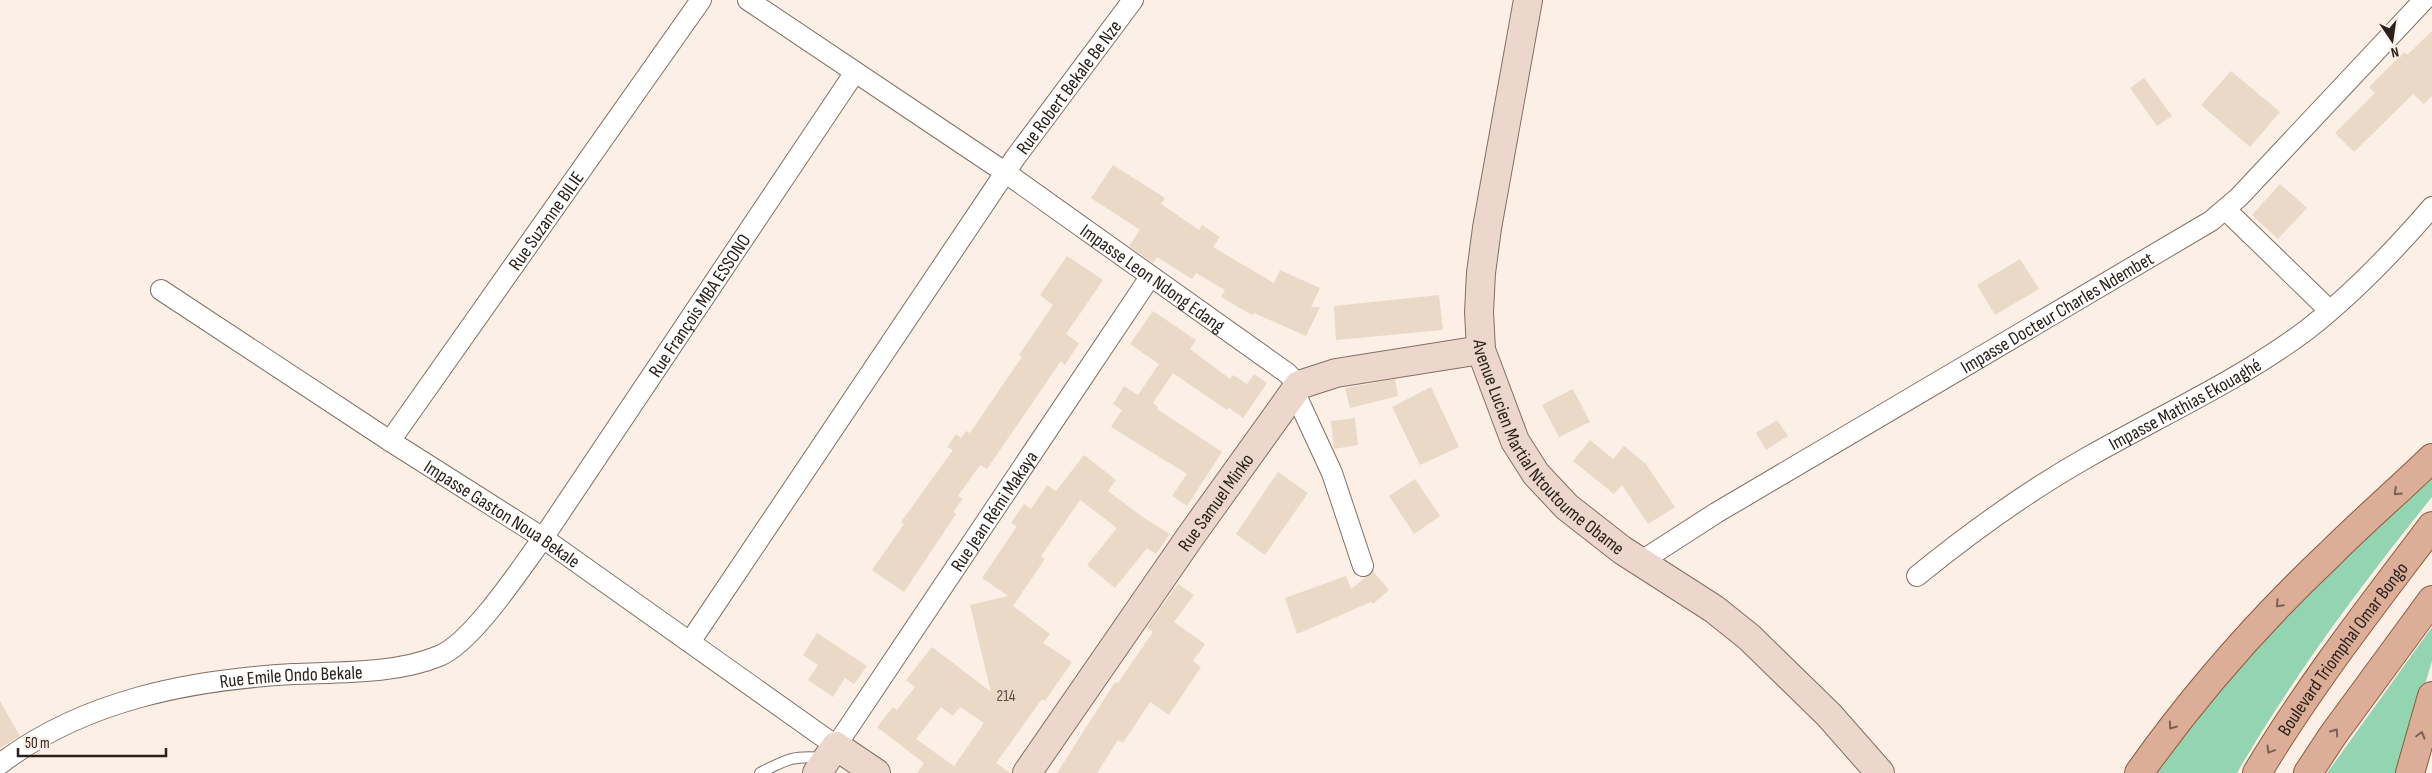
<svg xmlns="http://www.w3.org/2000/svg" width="2432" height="773" viewBox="0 0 2432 773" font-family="'Sofia Sans Condensed',sans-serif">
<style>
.green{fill:#92d5b0}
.building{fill:#ead9c7;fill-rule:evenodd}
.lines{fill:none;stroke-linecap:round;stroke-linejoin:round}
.lane-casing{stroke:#827063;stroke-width:12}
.street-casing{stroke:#827063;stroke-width:22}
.secondary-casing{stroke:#827063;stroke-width:30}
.primary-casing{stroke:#8e593e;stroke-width:30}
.lane{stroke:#fff;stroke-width:10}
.street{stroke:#fff;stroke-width:20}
.secondary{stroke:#edd6cb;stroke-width:28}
.primary{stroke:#dcad97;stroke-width:28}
.oneway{stroke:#7a6153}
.labels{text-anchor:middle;stroke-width:4;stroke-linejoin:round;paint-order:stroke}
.number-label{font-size:16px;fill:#595047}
.street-label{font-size:19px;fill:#29221c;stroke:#fcefe6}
</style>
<rect width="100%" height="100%" fill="#fcefe6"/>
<!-- green -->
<path class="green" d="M2432,475V497C2361,585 2294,675 2237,773H2153L2232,675L2312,589Z
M2432,627V661L2399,773H2327Z"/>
<!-- building -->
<path class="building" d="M2432,31V96L2424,104L2413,94L2354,152L2335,133L2375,93L2369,87L2404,52L2407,55Z
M2231,71L2280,112L2250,147L2201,105Z
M2144,78L2172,116L2157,126L2130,88Z
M1113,165L1165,198L1161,204L1199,230L1202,225L1220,237L1213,247L1274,283L1280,270L1320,288L1311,307H1320L1306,336L1254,313L1252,315L1221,297L1225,290L1196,273L1192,279L1157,257L1153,263L1129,246L1140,230L1091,198Z
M2280,184L2307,208L2278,239L2252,215Z
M1067,256L1103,280L1066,334L1079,343L1065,365L1061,361L987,469L980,465L958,496L963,499L953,512L956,514L904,592L872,570L904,524L901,522L953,450L947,447L956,434L961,438L966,431L970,433L1022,357L1019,355L1053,305L1040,295Z
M2020,259L2039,289L1995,315L1977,285Z
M1439,295L1443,330L1336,340L1334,306Z
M1153,311L1196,340L1190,349L1230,379L1233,375L1247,384L1254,374L1267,383L1243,418L1229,408L1227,410L1173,373L1153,403L1158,407L1157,409L1222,452L1187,506L1172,496L1187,474L1111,427L1122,410L1113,404L1124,386L1138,395L1159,364L1130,344Z
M1395,379L1398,396L1350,408L1345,388Z
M1431,387L1459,447L1420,465L1392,407Z
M1573,389L1590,422L1559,437L1542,405Z
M1355,418L1358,445L1334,449L1331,421Z
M1777,420L1788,436L1766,450L1756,433Z
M1590,440L1613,459L1624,446L1646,464L1675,507L1648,524L1622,485L1614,494L1573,461Z
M1084,455L1116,480L1108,491L1144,518L1170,534L1156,554L1147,548L1115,588L1087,565L1117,528L1080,500L1041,556L1045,559L1013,606L1050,634L1043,643L1072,662L1045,701L1042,699L996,763L1011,773H917L924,763L877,727L893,707L897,710L915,687L906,680L932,647L991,692L970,605L1008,596L982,578L1017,526L1011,523L1024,504L1031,509L1047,485L1056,491ZM941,707L953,716L960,707L984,723L954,766L916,739Z
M1278,472L1308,493L1265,555L1236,534Z
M1415,479L1440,516L1414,534L1389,496Z
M1373,571L1389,590L1373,604L1371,602L1297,634L1285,598L1346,576L1351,589Z
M1178,584L1194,595L1174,622L1205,644L1193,661L1201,667L1169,715L1150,702L1123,743L1118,740L1097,773H1057L1115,682L1118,683L1153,632L1147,627Z
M817,633L867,666L854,684L845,678L833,697L808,680L818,665L803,655Z
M0,701L20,736L0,748Z"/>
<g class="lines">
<!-- lane casing -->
<g class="lane-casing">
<path id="lane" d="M760,773C787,759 794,755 824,758"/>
</g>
<!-- street casing -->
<g class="street-casing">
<g id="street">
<path id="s1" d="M748,0L1006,173L1287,373L1299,385"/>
<path d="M2226,210L2329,310"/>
<path id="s2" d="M161,290L390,441L543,538L836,746L1150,277"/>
<path d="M1294,391L1332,473L1363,566"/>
<path id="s3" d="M390,441L701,0"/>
<path id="s4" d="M1640,562L1716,513L2211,221L2239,197L2424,0"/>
<path id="s5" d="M1917,576C1971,532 2028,491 2088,457C2160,416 2242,379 2308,329C2354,293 2394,251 2432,207"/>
<path id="s6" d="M690,642L1015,158L1133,0"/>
<path id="s7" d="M0,764C84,700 190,680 293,674C339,672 396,674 439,656C472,643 521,568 543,538L855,72"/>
</g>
</g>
<!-- secondary casing -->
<g class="secondary-casing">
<g id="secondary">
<path id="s8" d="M1528,0L1487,228L1481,273L1479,312L1481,350L1515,441L1536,474L1567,507L1622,550L1714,609L1749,637L1829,715L1880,773"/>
<path d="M817,773L836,746L876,773"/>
<path id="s9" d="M1027,773L1190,537L1299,385L1336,373L1481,350"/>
</g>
</g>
<!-- primary casing -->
<g class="primary-casing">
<g id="primary">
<path d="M2139,773C2195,694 2259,621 2330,554C2363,521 2398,491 2432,458"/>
<path id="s10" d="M2257,773C2309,686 2371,607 2432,526"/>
<path d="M2308,773L2333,735L2432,600"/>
<path d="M2410,773L2432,696"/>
</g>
</g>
<!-- lane -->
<use href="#lane" class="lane"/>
<!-- street -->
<use href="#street" class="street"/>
<!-- secondary -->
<use href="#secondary" class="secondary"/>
<!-- primary -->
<use href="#primary" class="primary"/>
</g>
<!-- one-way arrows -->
<defs><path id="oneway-chevron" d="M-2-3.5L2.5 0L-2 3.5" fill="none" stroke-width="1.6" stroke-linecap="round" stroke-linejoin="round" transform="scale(1.25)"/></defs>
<g class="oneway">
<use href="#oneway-chevron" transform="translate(2397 492) rotate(137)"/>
<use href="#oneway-chevron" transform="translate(2279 604) rotate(134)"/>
<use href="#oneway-chevron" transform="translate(2172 726) rotate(125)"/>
<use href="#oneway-chevron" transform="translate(2335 732) rotate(-55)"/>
<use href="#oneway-chevron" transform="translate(2421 735) rotate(-74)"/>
<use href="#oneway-chevron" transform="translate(2270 750) rotate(121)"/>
</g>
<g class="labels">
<!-- number labels -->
<g class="number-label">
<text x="1006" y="701">214</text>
</g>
<!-- street labels -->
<g class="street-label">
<text dy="7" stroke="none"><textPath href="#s6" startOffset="672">Rue Robert Bekale Be Nze</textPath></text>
<text dy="7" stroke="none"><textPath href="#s3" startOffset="270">Rue Suzanne BILIE</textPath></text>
<text dy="7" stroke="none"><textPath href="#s1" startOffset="491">Impasse Leon Ndong Edang</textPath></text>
<text dy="7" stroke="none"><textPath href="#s7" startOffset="898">Rue François MBA ESSONO</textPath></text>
<text dy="7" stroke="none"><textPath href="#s4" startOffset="486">Impasse Docteur Charles Ndembet</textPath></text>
<text dy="7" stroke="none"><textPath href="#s5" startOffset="319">Impasse Mathias Ekouaghé</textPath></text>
<text dy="7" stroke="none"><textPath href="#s8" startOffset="475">Avenue Lucien Martial Ntoutoume Obame</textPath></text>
<text dy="7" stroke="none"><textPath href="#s9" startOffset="330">Rue Samuel Minko</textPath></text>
<text dy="7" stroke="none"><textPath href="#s2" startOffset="1098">Rue Jean Rémi Makaya</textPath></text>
<text dy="7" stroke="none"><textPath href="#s2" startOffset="408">Impasse Gaston Noua Bekale</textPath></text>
<text dy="7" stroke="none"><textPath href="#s10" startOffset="151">Boulevard Triomphal Omar Bongo</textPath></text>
<text dy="7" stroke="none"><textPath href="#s7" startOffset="309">Rue Emile Ondo Bekale</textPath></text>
</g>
</g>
<!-- north arrow -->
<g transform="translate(2392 40) rotate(167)" stroke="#fcefe6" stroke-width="4" paint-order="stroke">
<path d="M0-4L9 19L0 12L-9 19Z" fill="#29221c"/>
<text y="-8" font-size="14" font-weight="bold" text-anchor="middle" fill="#29221c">N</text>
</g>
<!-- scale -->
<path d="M18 748v8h148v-8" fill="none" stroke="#29221c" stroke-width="2.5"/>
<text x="25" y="748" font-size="15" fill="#29221c" stroke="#fcefe6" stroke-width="4" paint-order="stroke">50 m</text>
</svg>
